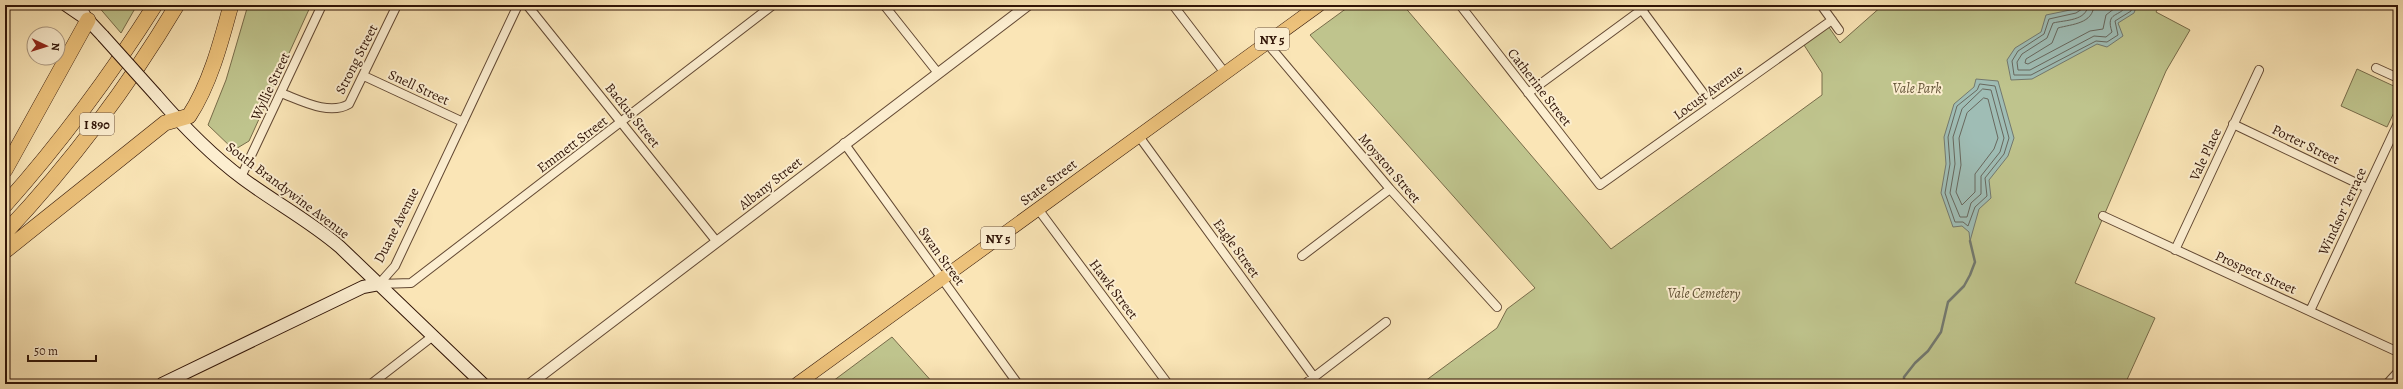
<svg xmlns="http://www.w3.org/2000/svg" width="2403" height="389" viewBox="0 0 2403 389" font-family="Alegreya,serif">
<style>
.green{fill:#bfc48d;stroke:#786c4a}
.water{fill:#9fbdb5;stroke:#73796f}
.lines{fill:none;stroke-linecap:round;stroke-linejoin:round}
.shore{stroke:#68685e;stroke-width:1}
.stream{stroke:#73796f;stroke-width:2.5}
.minor-casing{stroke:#624833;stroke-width:10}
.tertiary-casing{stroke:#624833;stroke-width:12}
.secondary-casing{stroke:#301407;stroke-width:14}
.primary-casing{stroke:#301407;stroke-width:14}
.motorway-casing{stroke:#301407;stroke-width:16}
.minor{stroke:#fceed0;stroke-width:8}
.tertiary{stroke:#fceed0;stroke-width:10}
.secondary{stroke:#fceed0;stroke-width:12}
.primary{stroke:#edc27b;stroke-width:13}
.motorway{stroke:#edc27b;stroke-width:15}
.secondary-bridge-casing{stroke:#301407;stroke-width:14;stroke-linecap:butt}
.secondary-bridge{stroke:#fceed0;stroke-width:12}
.labels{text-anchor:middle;stroke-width:4;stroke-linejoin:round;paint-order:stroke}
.shield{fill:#fceed0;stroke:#6d5543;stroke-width:1}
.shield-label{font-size:13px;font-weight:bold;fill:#301407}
.street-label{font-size:14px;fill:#301407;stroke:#fceed0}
.park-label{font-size:14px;font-style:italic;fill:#625236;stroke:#fceed0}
</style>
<rect width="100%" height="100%" fill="#fae5b6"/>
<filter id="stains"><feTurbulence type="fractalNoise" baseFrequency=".005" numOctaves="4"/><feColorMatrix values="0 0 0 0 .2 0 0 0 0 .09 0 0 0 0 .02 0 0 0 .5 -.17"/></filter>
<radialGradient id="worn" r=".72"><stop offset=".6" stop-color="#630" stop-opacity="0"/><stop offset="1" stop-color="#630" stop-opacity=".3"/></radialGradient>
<!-- green -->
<path class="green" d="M97,5H137L121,33Z
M248,5H311L249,141L234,150L208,125L226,80Z
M1351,5H1403L1611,249L1822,95V73L1804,45L1828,26L1840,43L1883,5H2160L2156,12L2190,30L2166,71L2075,283L2155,318L2125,384H1421L1497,328L1507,309L1535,288L1310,35Z
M2357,69L2398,88V104L2387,127L2341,106Z
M892,337L934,384H829Z"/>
<!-- water -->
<path class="water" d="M2082,5H2137L2134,13L2118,23L2123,36L2107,47L2097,44L2032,79L2011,80L2007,60L2015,48L2041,32L2046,15L2075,9Z
M1976,79L1998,81L2014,138L2008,156L1989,180L1991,198L1979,209L1970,241L1969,232L1962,226L1953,227L1941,193L1946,164L1944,137L1954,104L1974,87Z"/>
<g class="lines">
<!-- shore -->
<path class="shore" d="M2083,5L2082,9L2076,13L2049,19L2044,34L2018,51L2012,61L2014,75H2031L2096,41L2107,42L2118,35L2115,21L2131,11L2132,5
M2088,5C2087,21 2065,20 2053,23L2047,38L2022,54L2017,62L2018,70H2030L2094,36L2106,37L2112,32C2105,11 2120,18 2127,5
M2094,5C2093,24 2072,24 2058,28L2052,43L2026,59L2025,63L2028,64L2090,31L2103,29L2106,15L2119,5
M1980,84L1995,86L2009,138L2004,154L1985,178L1987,196L1975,207L1968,226L1963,222H1955L1945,193L1950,164L1948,137L1957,106L1977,90Z
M1983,89L1991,90L2004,138L2000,152L1981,176V194L1971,203L1967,217H1960L1950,193L1955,164L1953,137L1962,109Z
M1984,98L1988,99L1998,138L1994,149L1975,174V192L1962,205L1956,192L1961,165L1959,138L1967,113Z"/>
<!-- stream -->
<path class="stream" d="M1904,384V377L1915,363L1928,351L1941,332L1948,302L1964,286L1970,275L1975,262L1970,241"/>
<!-- minor casing -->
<g class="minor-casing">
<path id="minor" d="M527,5L717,242
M884,5L938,73
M1173,5L1225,73
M1460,5L1600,185L1832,20
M1821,5L1839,30
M1639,6L1712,105
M1267,43L1390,189L1497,307
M2376,68L2398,78
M364,76L463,122
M281,93C300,100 329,116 349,104L397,5
M1528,93L1648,5
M2233,124L2367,188
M1138,135L1314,377
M844,143L1018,384
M241,177L322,5
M1038,209L1168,384
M2103,216L2398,352
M2175,250L2259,70
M1302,256L1390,189
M379,284L411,283L773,5
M379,284L395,266L518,5
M2310,311L2398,123
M371,384L433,336
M1305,384L1386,322
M2387,384L2398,372"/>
</g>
<!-- tertiary casing -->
<g class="tertiary-casing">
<path id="tertiary" d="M80,5L88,20
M530,384L1028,5"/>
</g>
<!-- secondary casing -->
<g class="secondary-casing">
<path id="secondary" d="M66,5L88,20L103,36
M156,95C182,125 210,154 242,178C274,202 310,221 340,247L483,384
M162,384L363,287L379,284"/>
</g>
<!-- primary casing -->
<g class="primary-casing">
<path id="primary" d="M797,384L1319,5"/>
</g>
<!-- motorway casing -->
<g class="motorway-casing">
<path id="motorway" d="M5,170L88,20
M5,205C61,142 110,76 155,5
M5,233C70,164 128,87 177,5
M5,251L165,123L189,116C210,84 221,42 231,5"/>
</g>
<!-- minor -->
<use href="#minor" class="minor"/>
<!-- tertiary -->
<use href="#tertiary" class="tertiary"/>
<!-- secondary -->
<use href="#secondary" class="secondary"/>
<!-- primary -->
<use href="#primary" class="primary"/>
<!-- motorway -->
<use href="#motorway" class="motorway"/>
<!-- secondary-bridge casing -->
<g class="secondary-bridge-casing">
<path id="secondary-bridge" d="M103,36L156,95"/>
</g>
<!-- secondary-bridge -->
<use href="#secondary-bridge" class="secondary-bridge"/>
</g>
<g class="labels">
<!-- shield labels -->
<g class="shield">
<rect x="1255" y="28" width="34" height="22" rx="3"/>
<rect x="80" y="113" width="34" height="22" rx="3"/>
<rect x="981" y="227" width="34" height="22" rx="3"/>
</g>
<g class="shield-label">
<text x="1272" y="44">NY 5</text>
<text x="97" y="129">I 890</text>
<text x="998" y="243">NY 5</text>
</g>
<!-- street labels -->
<g class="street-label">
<text transform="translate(356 59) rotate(-63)" y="5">Strong Street</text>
<text transform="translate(270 86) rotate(-65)" y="5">Wyllie Street</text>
<text transform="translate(419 87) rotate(25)" y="5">Snell Street</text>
<text transform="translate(1540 87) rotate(52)" y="5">Catherine Street</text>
<text transform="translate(1708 92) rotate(-36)" y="5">Locust Avenue</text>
<text transform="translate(633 115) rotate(51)" y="5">Backus Street</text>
<text transform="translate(572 144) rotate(-37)" y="5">Emmett Street</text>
<text transform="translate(2306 144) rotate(26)" y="5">Porter Street</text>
<text transform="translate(2205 154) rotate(-65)" y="5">Vale Place</text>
<text transform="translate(1390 168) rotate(49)" y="5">Moyston Street</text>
<text transform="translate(1048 182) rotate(-37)" y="5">State Street</text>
<text transform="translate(770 183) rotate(-38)" y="5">Albany Street</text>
<text transform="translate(288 190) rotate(37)" y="5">South Brandywine Avenue</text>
<text transform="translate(2342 211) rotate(-65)" y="5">Windsor Terrace</text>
<text transform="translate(396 225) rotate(-63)" y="5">Duane Avenue</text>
<text transform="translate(1237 248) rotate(54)" y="5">Eagle Street</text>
<text transform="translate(942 256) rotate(54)" y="5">Swan Street</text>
<text transform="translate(2256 272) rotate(24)" y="5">Prospect Street</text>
<text transform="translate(1114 289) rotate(53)" y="5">Hawk Street</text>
</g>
<!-- park labels -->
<g class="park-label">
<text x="1917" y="93">Vale Park</text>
<text x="1704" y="298">Vale Cemetery</text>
</g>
</g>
<!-- margin -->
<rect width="2403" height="389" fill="none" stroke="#fae5b6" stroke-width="20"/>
<rect x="6" y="6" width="2391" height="377" fill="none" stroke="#301407" stroke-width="2"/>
<rect x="10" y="10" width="2383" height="369" fill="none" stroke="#301407"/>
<!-- north arrow -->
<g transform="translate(46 46) rotate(94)"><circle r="19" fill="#fceed0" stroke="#aa9780"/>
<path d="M0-3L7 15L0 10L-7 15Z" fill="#8f2418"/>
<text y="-6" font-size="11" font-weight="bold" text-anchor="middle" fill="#301407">N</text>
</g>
<!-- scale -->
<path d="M28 355v6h68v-6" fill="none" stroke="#301407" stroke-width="2"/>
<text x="34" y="355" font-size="12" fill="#301407" stroke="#fceed0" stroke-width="3" paint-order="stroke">50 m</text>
<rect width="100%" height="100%" filter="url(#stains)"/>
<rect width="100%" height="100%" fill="url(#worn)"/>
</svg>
